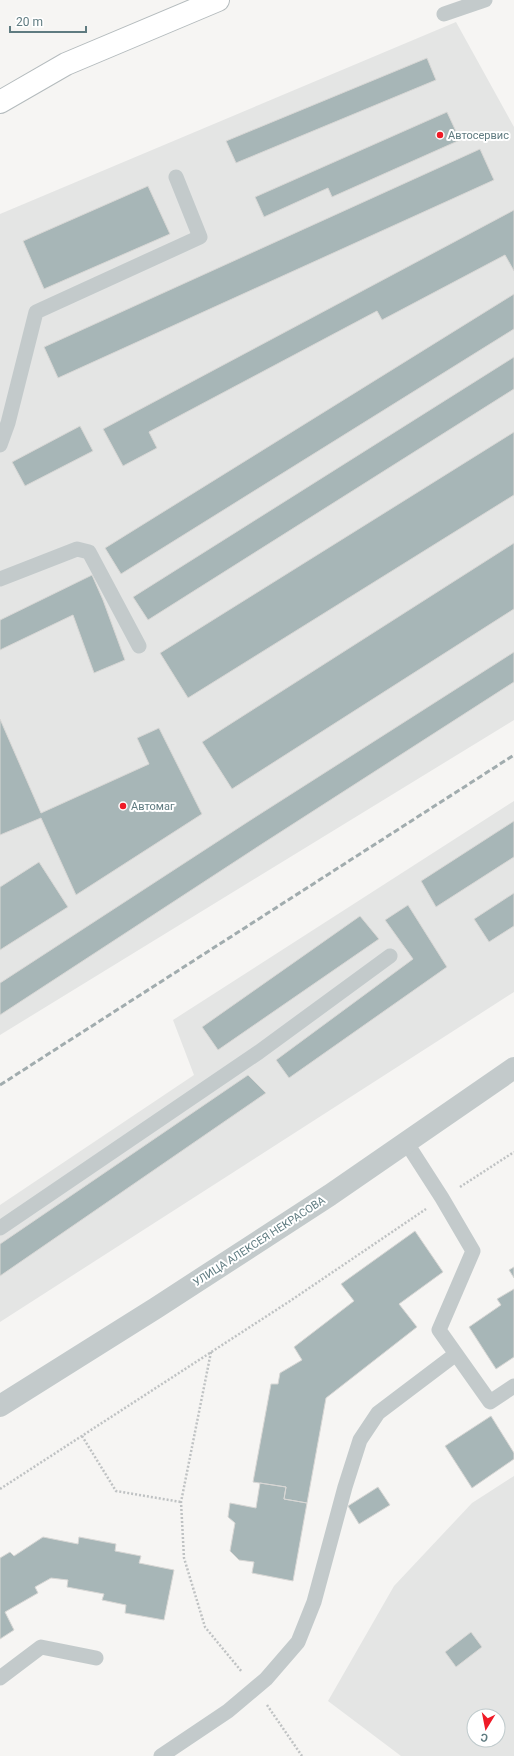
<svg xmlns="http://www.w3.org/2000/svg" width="514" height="1756" viewBox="0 0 514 1756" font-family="Roboto,sans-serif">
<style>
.built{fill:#e4e5e4;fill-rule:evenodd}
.building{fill:#a7b6b7;stroke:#d8d7d5}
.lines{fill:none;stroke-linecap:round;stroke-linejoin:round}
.primary-casing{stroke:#b4bbbd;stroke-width:24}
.path{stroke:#bfc2c3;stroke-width:2.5;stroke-dasharray:2 2;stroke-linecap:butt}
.service{stroke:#c3cacb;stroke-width:15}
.tertiary{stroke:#c3cacb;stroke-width:22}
.primary{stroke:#fff;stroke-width:22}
.rail{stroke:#a1acae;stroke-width:3;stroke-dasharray:6 3;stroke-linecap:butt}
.poi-dot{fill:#ef1a27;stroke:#fff;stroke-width:1.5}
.labels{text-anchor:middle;stroke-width:4;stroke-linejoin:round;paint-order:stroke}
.poi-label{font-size:11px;fill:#5f7b80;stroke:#fff;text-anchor:start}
.street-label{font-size:11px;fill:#5f7b80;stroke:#fff}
</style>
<rect width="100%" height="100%" fill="#f6f5f3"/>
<!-- built -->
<path class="built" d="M456,22L514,127V720L0,1035V214Z
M514,801V992L0,1322V1205L194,1075L173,1020Z
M514,1476V1756H401L328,1701L394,1586L472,1503ZM474,1716H498V1740H474Z"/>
<!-- building -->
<path class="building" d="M427,58L436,80L236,163L226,141Z
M447,112L460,140L332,197L328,188L264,217L255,197Z
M480,149L494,180L58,378L44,347Z
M148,186L170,234L44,289L23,241Z
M514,210V271L505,255L382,320L377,311L149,432L157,448L123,466L103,429Z
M514,294V329L121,574L105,548Z
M514,357V389L148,620L133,597Z
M80,426L93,451L25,486L12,462Z
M514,432V495L188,698L160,653Z
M514,543V609L232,789L202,742Z
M92,575L103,600L125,660L94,673L73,615L0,650V620Z
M514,652V682L262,844L0,1015V983L249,821Z
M0,719L41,813L149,764L137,738L159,728L202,814L76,895L41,818L0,835Z
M514,821V857L436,907L421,881Z
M39,862L68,907L0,950V887Z
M514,893V926L489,942L474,919Z
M408,905L447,967L289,1078L276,1060L413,959L385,920Z
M360,916L379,939L218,1050L202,1027Z
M248,1075L266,1093L0,1276V1244Z
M415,1231L443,1272L399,1304L417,1327L326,1398L307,1503L284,1499L286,1487L253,1482L271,1384H278L280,1373L302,1360L294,1347L354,1301L341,1284Z
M514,1267V1278L509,1270Z
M514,1289V1357L496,1369L469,1327L501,1305L497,1299Z
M491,1416L514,1453V1459L472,1488L445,1446Z
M260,1483L286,1487L284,1499L307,1503L293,1581L252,1573L254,1562L239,1560L230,1551L235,1523L228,1517L230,1503L256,1508Z
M378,1487L390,1505L359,1524L348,1506Z
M43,1537L78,1544L79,1537L116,1544L115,1551L141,1556L139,1563L174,1570L164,1620L125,1613L126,1605L102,1600L104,1594L67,1587L68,1580L51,1578L35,1587L38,1593L5,1612L14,1630L0,1639V1558L10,1552L14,1556Z
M471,1632L482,1647L456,1667L445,1652Z"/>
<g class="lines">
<!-- primary casing -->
<g class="primary-casing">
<path id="primary" d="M0,102L66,64L218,0"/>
</g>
<!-- path -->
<path class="path" d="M460,1187L514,1152
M211,1352L181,1502L184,1558L205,1627L242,1672
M82,1436L116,1491L181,1502
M0,1489L290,1301L426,1209
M267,1705L302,1756"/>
<!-- service -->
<path class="service" d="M444,14L485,0
M0,445L8,423L36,312L200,237L176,177
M0,579L77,549L89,552L139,646
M0,1228L259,1052L390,956
M456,1354L490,1402L514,1386
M0,1678L41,1647L96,1658
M161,1756L228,1711L266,1679L298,1642L314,1602L345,1487L360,1440L378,1413L456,1354L439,1330L473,1251L442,1198L406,1142"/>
<!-- tertiary -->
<path class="tertiary" d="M0,1406L156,1308L330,1195L514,1068"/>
<!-- primary -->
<use href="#primary" class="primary"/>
<!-- rail -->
<path class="rail" d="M0,1085L514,755"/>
</g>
<!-- markers -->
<g class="poi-dot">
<circle cx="440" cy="135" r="4"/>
<circle cx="123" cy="806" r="4"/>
</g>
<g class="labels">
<!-- poi labels -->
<g class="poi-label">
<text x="448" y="139">Автосервис</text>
<text x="131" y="810">Автомаг</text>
</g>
<!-- street labels -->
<g class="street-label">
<text transform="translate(259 1241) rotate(-33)" y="4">УЛИЦА АЛЕКСЕЯ НЕКРАСОВА</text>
</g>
</g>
<!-- north arrow -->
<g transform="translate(486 1728) rotate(190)"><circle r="19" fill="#ffffff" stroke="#bfcacc"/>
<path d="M0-3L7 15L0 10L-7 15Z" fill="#ef1a27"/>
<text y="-6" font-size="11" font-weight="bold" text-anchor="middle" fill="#5f7b80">С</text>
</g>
<!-- scale -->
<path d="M10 26v6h76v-6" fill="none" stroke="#5f7b80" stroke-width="2"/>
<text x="16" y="26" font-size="12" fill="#5f7b80" stroke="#ffffff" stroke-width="3" paint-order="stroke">20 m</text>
</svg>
